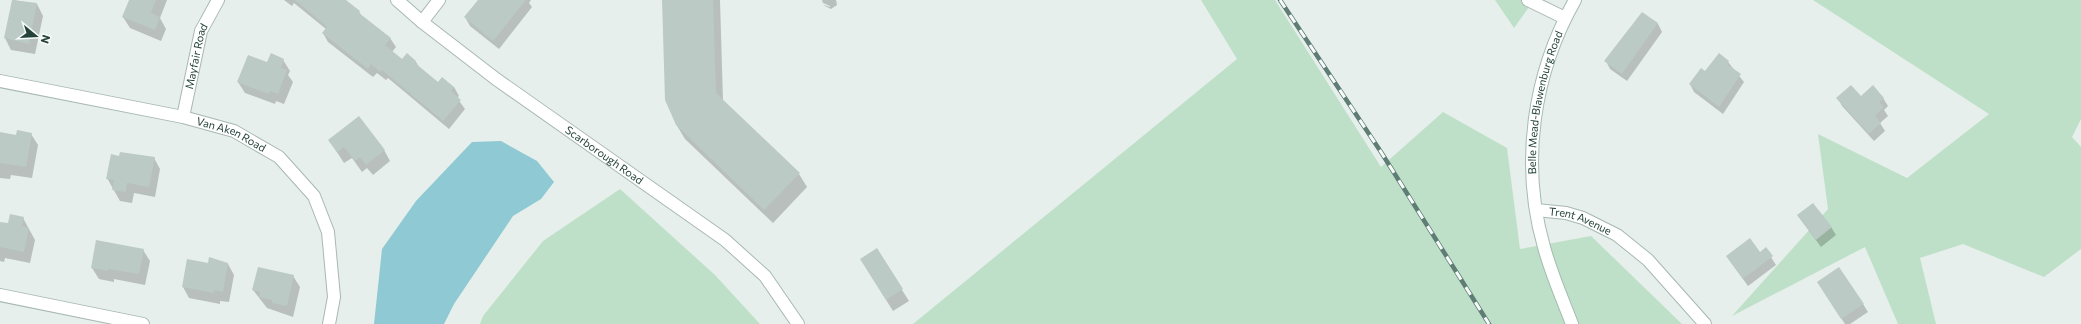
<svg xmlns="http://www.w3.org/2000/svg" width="2081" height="324" viewBox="0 0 2081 324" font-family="Commissioner,sans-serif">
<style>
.green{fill:#bfe0c8}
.water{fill:#8ec9d4}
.shadow{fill:#0003}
.building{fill:#bbcac4}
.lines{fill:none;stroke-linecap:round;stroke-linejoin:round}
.street-casing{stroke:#a8b8b2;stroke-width:14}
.secondary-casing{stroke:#a4bbb3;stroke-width:14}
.street{stroke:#fff;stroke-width:12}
.secondary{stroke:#fff;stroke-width:12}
.rail-casing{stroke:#5f7d75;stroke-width:4.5}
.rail{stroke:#f7fbf9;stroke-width:3;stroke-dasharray:9;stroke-linecap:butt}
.labels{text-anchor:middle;stroke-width:3;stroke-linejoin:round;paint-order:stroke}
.street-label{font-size:11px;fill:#24423a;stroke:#f7fbf9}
</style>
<rect width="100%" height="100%" fill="#e6efeb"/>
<!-- green -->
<path class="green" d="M1201,0H1275L1381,167L1443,112L1507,148L1520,249L1591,236L1682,324H913L1237,59Z
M1495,0H1534L1514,28Z
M1813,0H2081V119L2072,137L2081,147V249L2044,277L1963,244L1920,258L1936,324H1898L1865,247L1732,316L1828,209L1818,134L1907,178L1989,114Z
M620,189L715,275L760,324H480L483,316L543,241Z"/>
<!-- water -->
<path class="water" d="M501,141L537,161L554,182L541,199L513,216L454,304L444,324H374L382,249L416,201L472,142Z"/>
<!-- shadow -->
<path class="shadow" d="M13,0L37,4L43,16L35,54L11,50L5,38Z
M130,0H167L160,18L166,29L161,41L130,28L123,17Z
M284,0H337L359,12L362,16L390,38L396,47L392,52L402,60L416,62L419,67L438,83L454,87L459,96L457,98L465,109L449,129L388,78L386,80L377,73L373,77L328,42L323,33L326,29L294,3L292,6Z
M479,0H531L529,3L532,7L499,49L470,26L465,17Z
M663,0H720L723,101L799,174L807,187L773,223L685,139L676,124Z
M822,0H836L837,5L831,9L825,6L824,5L830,7V6L823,3Z
M1643,13L1658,24L1662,32L1627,81L1610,69L1606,61Z
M283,60L290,71L288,75L293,82L284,104L276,101L275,104L245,93L238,82L268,64Z
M1728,62L1744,82L1723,114L1694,92L1690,84L1706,73Z
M1838,98H1883L1888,106L1884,110L1888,116L1880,123L1885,131L1874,141L1842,106Z
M0,133L16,136L31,134L38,145L32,178L11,175L10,179L0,178Z
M329,140L384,150L390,161L373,175L367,168L362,172L352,158L344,163Z
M120,157L154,158L160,169L155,197L134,193L132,203L120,201L107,178Z
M1798,216L1831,227L1836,235L1821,247Z
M23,218L35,240L30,263L5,258L4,262L0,261V223L9,225Z
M1766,249L1776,265L1748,286L1727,257L1760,253Z
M143,250L150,261L145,285L114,279V282L99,279L92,268Z
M208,264H228L234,275L229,302L220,301V304L189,298L183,287Z
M868,271L902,290L909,301L893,311Z
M293,276L300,287L293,317L267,308L253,290Z
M1823,290L1863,304L1868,312L1850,324H1845Z"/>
<!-- building -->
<path class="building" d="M12,0L37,3L29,44L4,38Z
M129,0H156L151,13L160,17L155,30L122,17Z
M295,0H346L360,11L359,13L391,38L385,45L402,59L407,53L416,61L415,63L438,82L442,77L454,87L451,91L461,100L443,121L382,70L380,72L371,64L368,69L322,33L327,27Z
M478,0H526L493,41L464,17Z
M662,0H713L716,93L800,173L764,210L676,125L665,100Z
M1642,12L1658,23L1622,74L1604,61Z
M271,53L284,59L281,68L287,70L278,94L270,91L269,94L237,82L248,55L267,62Z
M1719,53L1729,61L1727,64L1741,74L1719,107L1689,84L1701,68L1705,71Z
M1851,85L1861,96L1873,85L1884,98L1879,102L1884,107L1875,116L1881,123L1869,134L1836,98Z
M359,116L385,150L366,165L360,157L355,161L344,147L337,152L328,140Z
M17,130L32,133L26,167L0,163V132L16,135Z
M120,152L155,157L149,187L127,183L126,192L112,190L114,180L106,179L111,154L119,156Z
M1813,203L1832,227L1816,240L1797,215Z
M10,214L24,217L22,226L29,228L24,252L0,247V222L8,223Z
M1750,238L1760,252L1766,247L1773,256L1743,279L1726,256Z
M96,240L144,249L139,274L108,269V271L91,268Z
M877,248L903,289L886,300L860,259Z
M209,257L228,263L223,292L214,290V293L182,287L187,259L208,263Z
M258,267L294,275L287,306L272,303V300L259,297L260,292L252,290Z
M1839,267L1864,304L1841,319L1817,282Z"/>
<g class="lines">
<!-- street casing -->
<g class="street-casing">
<g id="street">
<path id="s1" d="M397,0L422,22L496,79L725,240L765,276L798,324"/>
<path d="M1528,0L1565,18"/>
<path d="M422,22L439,0"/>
<path id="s2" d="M0,81L183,117L234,131L279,157L314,196L328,232L334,297L329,324"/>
<path id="s3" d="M183,117L201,31L218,0"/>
<path id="s4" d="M1536,210L1566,213L1583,218L1617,235L1648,260L1705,324"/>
<path d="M0,295L143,324"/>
</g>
</g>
<!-- secondary casing -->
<g class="secondary-casing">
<g id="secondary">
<path id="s5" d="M1572,324C1562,298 1551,273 1544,247C1520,164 1533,74 1575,0"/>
</g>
</g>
<!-- street -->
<use href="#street" class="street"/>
<!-- secondary -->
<use href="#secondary" class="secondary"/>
<!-- rail casing -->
<g class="rail-casing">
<path id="rail" d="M1280,0L1381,152L1489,324"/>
</g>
<!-- rail -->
<use href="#rail" class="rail"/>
</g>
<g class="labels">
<!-- street labels -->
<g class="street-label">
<text dy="4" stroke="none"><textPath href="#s3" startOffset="62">Mayfair Road</textPath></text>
<text dy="4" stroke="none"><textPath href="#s5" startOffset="229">Belle Mead-Blawenburg Road</textPath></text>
<text dy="4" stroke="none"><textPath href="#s2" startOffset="238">Van Aken Road</textPath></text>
<text dy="4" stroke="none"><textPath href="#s1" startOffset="259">Scarborough Road</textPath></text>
<text dy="4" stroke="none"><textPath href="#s4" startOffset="46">Trent Avenue</textPath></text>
</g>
</g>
<!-- north arrow -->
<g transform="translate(36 36) rotate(108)" stroke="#f7fbf9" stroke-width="3" paint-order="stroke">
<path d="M0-3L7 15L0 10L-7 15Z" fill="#24423a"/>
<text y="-6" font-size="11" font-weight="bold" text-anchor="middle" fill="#24423a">N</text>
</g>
</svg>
